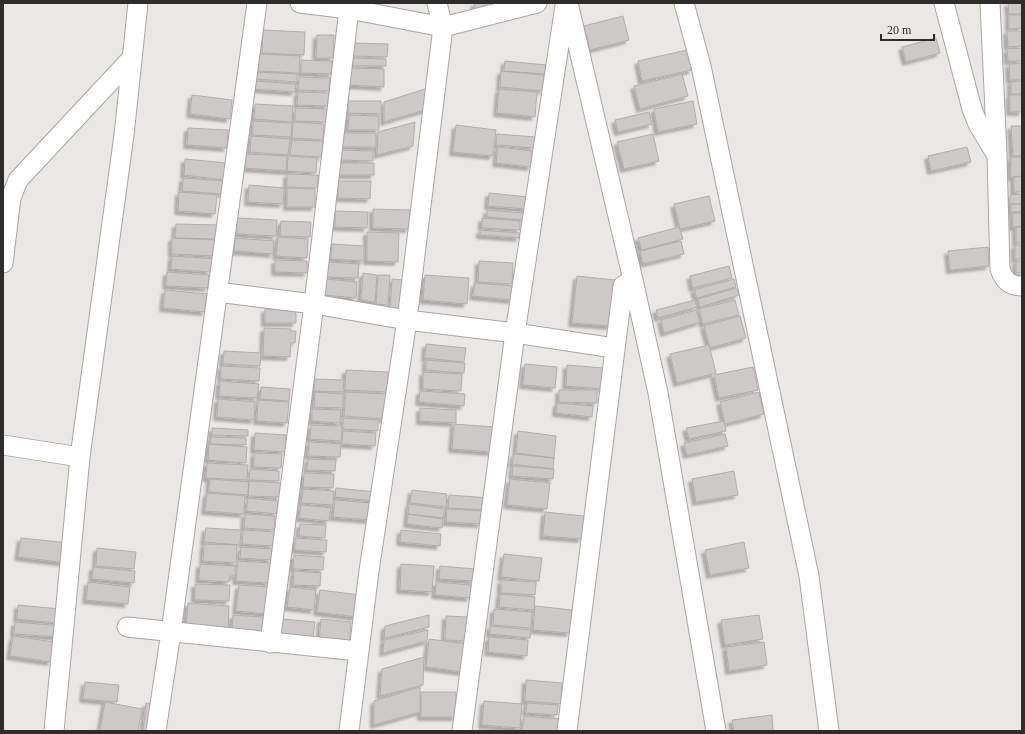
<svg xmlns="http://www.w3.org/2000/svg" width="1025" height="734" viewBox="0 0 1025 734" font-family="'Times New Roman',serif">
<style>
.building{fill:#cdc9c8;stroke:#b1adac;filter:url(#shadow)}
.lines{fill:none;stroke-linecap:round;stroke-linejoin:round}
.minor-casing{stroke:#a7a6a2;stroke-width:21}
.minor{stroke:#fff;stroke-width:19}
</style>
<defs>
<filter id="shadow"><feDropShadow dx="-3.5" dy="3.5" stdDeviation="1" flood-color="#0004"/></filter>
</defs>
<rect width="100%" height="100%" fill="#eae8e5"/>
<!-- building -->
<path class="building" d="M474,3H503L476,11Z
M1008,3H1022V14H1009Z
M1009,15H1022V28L1009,29Z
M623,16L629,40L590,50L584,26Z
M263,30L305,32L304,55L262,53Z
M1007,31H1022V46L1008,47Z
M317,35H334L333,58H316Z
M936,38L940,53L906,62L902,47Z
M353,43L388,44L387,57L353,56Z
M1022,48V61H1008L1007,49Z
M687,50L692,70L642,81L638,61Z
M259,54L300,56L299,73L258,71Z
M353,58L386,59V66H353Z
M301,60L332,61V74L301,73Z
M505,61L546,65L545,74L504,71Z
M1022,63V80H1010L1009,64Z
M350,68L384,69V87L349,85Z
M501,71L544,75L543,91L500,87Z
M256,72L297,74V82L255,79Z
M682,74L688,96L640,109L634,86Z
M299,77L330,78L329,91L298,90Z
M255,81L296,84L295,92L254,89Z
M1022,81V94H1011V82Z
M428,88V109L384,122V102Z
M499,89L537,92L535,117L497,113Z
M298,92L329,93L328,106L297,105Z
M192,95L232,100L230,119L190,114Z
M1010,95H1022V112H1010Z
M348,101H381V114L348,113Z
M693,101L697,124L658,132L654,109Z
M255,104L293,106L292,122L254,119Z
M295,108L327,109L326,122L295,121Z
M649,112L652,124L618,132L615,120Z
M349,115L379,116V130H348Z
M253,121L292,123L291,137L253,135Z
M293,122L324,124L323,140L292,138Z
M415,122L413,146L377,155L378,132Z
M456,125L496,130L493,156L453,152Z
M1011,126H1022V156H1013Z
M188,128L228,130L227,148L187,145Z
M342,133H376V147H342Z
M497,134L535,137L534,148L496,145Z
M653,134L659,161L624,169L617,142Z
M251,136L290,139L288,155L250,152Z
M292,140L323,141L322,157L290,155Z
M498,147L532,151L531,167L496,163Z
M967,147L971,162L931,171L928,156Z
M341,150L373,151V161L341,160Z
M246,154L287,156L286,171L245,168Z
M288,156L317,158L316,173L287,171Z
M1011,157H1022V176L1011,177Z
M185,159L227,163L225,180L184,175Z
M339,163H374V175H339Z
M287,174L318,175L317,188L287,187Z
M1014,177H1022V192H1014Z
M183,178L224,181L223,194L182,191Z
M338,181H371L370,199L338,198Z
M249,185L284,188L283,204L248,202Z
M287,188L315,189V207H287Z
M179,192L217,195L215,214L178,211Z
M489,193L528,197L527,209L488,206Z
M1022,194V204H1010V195Z
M709,196L715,221L680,229L674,204Z
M1011,204H1022V212H1011Z
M373,209L410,210L409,229L373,228Z
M487,210L525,213L524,220L487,217Z
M335,211L368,212L367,228L335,227Z
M1013,213H1022V226L1013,227Z
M237,218L277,220L276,236L237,234Z
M482,218L520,221V230L482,228Z
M281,221L311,222L310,237L280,236Z
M176,224L220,225V239L175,238Z
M679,227L683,239L642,250L638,238Z
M1016,227H1022V243H1016Z
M480,230L520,233L519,238L480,235Z
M367,232L399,233L398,262L367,261Z
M278,237L308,239L307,258L276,256Z
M172,238L215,240V256L172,254Z
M235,238L274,241L273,254L234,251Z
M681,241L684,254L643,264L640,251Z
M332,244L364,246V261L331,259Z
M1015,245H1022V259H1015Z
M988,247L989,266L950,270L948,251Z
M172,256L216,259L215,266L211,265L210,272L171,269Z
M275,260L307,261V273L275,272Z
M479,261L513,263L512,284L478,282Z
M1016,261H1022V273H1016Z
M328,262L359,264L358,278L327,277Z
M729,266L732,278L693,288L690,276Z
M167,272L209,275L208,288L166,286Z
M363,273L377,275L375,302L361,300Z
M378,275H390L388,305L376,304Z
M425,275L469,278L467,304L423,300Z
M577,276L615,280L611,326L572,323Z
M326,279L357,282L356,298L324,295Z
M392,279L403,280L401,310H390Z
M734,279L736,287L697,298L694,290Z
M475,283L514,286L512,300L473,296Z
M736,288L739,295L700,307L698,299Z
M165,290L207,294L205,312L163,308Z
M695,300L697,307L658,318L656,310Z
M735,300L739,315L703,324L699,309Z
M265,309L296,310V323H265Z
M696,310L700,322L664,333L661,320Z
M740,316L746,338L710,348L704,326Z
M264,328L291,329V331H296L295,343H291L290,357L263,356Z
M426,344L466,348L464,362L425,358Z
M709,345L716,373L677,383L670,354Z
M224,351L261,353L260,366L223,364Z
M426,360L465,363L464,373L426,370Z
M525,364L557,367L555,388L523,385Z
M567,365L603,368L602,389L566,386Z
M221,366L260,368L259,381L221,379Z
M753,367L758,390L719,398L714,375Z
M346,370L388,372L387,392L345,390Z
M423,372L462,374L461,391L423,389Z
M315,379L344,380L343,392L314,391Z
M220,381L259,384L257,398L219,396Z
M261,387L290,389L289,401L260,399Z
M559,390H597V403L559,402Z
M420,391L465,394L464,406L419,402Z
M315,392L343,394V408L314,407Z
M346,392L387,394L385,419L344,416Z
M759,392L764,414L725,424L720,402Z
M218,399L255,402L254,420L217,417Z
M258,400L289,402L287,423L257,421Z
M557,403L593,406L592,417L556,413Z
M420,408L456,410V423L420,421Z
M312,409L341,410L340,423L312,421Z
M343,418L378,420V431L343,429Z
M724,421L726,431L689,439L686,428Z
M454,424L495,427L492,452L452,449Z
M311,425L342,426L341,441L310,439Z
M212,428L248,430V436L212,435Z
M343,431L376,433L375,446L342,444Z
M518,431L556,436L554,458L516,453Z
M255,433L286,435L285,452L254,450Z
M725,434L728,446L687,455L684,443Z
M211,437L246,438V445L210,444Z
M309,442L341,444L340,457L308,456Z
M209,444L247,447L246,463L208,460Z
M254,453L282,454L281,468L254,467Z
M514,454L554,458L553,469L512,464Z
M308,459L336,460L335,471L307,470Z
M207,463L248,465L247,480L206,478Z
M513,466L554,469L553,479L512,476Z
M250,469L279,471V481L249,480Z
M734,471L738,495L696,502L692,479Z
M304,473L334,474L333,488L303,487Z
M210,479L249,482L248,495L209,492Z
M510,479L550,483L547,509L507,505Z
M249,481L281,483L280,497L248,496Z
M336,488L376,492L375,501L335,497Z
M303,489L334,491L333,505L301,503Z
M412,490L447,494L446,507L410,503Z
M207,493L245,496L244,514L205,511Z
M449,495L490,498L489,510L448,508Z
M248,498L278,501L277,514L246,511Z
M335,500L371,503L370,520L333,517Z
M409,504L445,509L443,518L408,514Z
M301,505L331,508L329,521L299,518Z
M447,509L482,511L481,524L446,522Z
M545,512L584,516L582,539L543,536Z
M245,514L275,516L274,530L244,528Z
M408,514L443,519L442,528L407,524Z
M300,524L326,525L325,538L299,536Z
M206,528L241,530L240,545L204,542Z
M243,530L275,532L274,546L242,544Z
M401,530L441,534L440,546L400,542Z
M21,538L70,543L68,563L18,557Z
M295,538L327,540L326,552L295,550Z
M744,542L749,568L710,575L705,550Z
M204,544L237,545L236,563L203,561Z
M241,547L272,549L271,560L240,558Z
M97,548L136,552L134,569L96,566Z
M504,554L542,558L539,581L501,577Z
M294,555L324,557L323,570L293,569Z
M238,561L271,563L269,583L236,581Z
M200,564L235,566V576H230L229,582L199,580Z
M401,564L434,566L432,592L400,590Z
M440,566L475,569L474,581L439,579Z
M93,567L135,571L134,583L92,579Z
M294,571L321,573L320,586L293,585Z
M501,580L536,582L535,595L501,593Z
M88,582L130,587L128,604L86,600Z
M436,582L471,585L470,598L435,595Z
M195,584L230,585L229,601L195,600Z
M239,585L270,587L268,614L236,611Z
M290,587L316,590L314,610L287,607Z
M320,590L360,595L357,617L317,612Z
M500,594L535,597L534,610L499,607Z
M188,603L229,606L228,631L186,629Z
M18,605L60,609L58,623L17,619Z
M535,606L572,610L570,633L533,630Z
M494,609L532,612L531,628L493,625Z
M233,615L263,617L262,631L232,628Z
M429,615V627L384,638L385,626Z
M759,615L763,639L725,645L721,620Z
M446,616L468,617L467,641L445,640Z
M283,619L315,622L313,637L281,634Z
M321,619L351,622L349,646L319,643Z
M15,622L62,626L61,637L14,634Z
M490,626L531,630L530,638L490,634Z
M428,630L427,641L383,653L384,640Z
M13,636L54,642L51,662L10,656Z
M489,637L528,640L527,656L488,652Z
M429,639L467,644L463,672L426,667Z
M764,642L767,665L729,671L726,647Z
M424,657L423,685L380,696L382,669Z
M526,680L562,683L561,704L525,701Z
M85,682L119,685L117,702L83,699Z
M420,687V712L374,725V701Z
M421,692H456V717H421Z
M484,701L522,704L520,728L482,725Z
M105,702L142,709L138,731H100Z
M146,703L156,704L153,731H143Z
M527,703L558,705L557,715L526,713Z
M772,715L773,731H734L732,720Z
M524,716L560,719L558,731H522Z"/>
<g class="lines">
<!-- minor casing -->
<g class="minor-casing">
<path id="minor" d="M300,3L349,9L443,27L537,3
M568,3L633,280L658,393L716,731
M684,3L701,66L809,576L829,731
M944,3L972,109L978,124L996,154
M990,3L997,155L1000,269C1004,280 1009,286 1022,286
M3,263L11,198L18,180L132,58
M217,292L314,304L407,320L515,333L614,348
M3,445L80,457L124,135L138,3
M127,627L358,651
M270,643L314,304L349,9
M54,731L80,457
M156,731L171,632L257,3
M349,731L369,571L407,320L443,27L437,3
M462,731L515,333L565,6
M567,731L623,286L633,280"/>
</g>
<!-- minor -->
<use href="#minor" class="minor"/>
</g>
<!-- border -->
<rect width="1025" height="734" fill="none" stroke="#2e2d2c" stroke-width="8"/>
<!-- scale -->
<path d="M881 34v6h53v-6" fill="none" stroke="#2e2d2c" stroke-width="2"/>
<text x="887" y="34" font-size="12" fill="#2e2d2c" stroke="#eae8e5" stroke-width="3" paint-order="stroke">20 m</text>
</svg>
